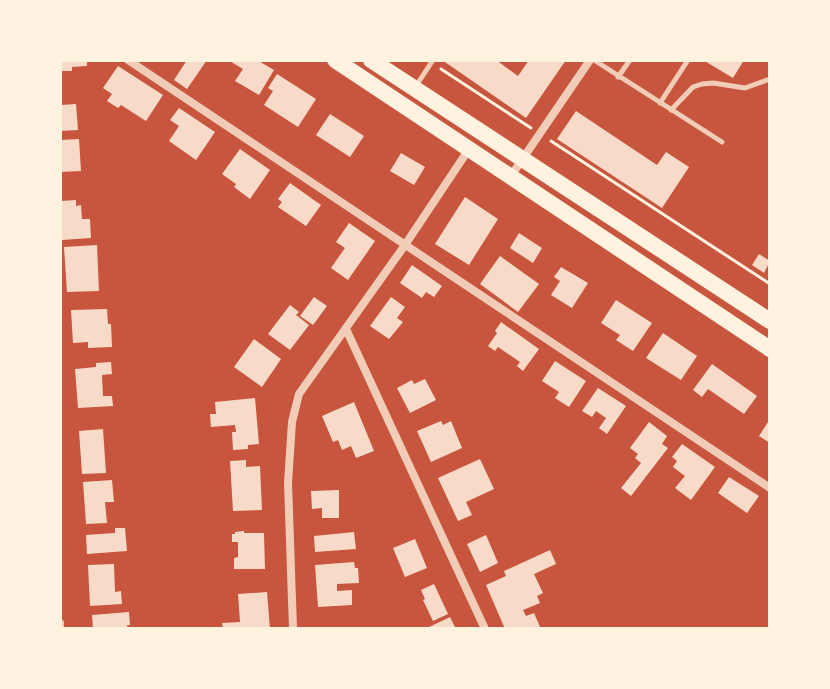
<svg xmlns="http://www.w3.org/2000/svg" width="830" height="689" viewBox="0 0 830 689" font-family="'Exo 2',sans-serif">
<style>
.building{fill:#f7dbc8}
.lines{fill:none;stroke-linecap:round;stroke-linejoin:round}
.path{stroke:#fff3e0;stroke-width:3}
.service{stroke:#f1ccb7;stroke-width:5}
.minor{stroke:#f1ccb7;stroke-width:8}
.primary{stroke:#fff3e0;stroke-width:16}
</style>
<rect width="100%" height="100%" fill="#c8553d"/>
<!-- building -->
<path class="building" d="M60,60H87V66L72,67V71H60Z
M187,60H207L187,89L174,80Z
M228,60H257L274,70L259,95L235,81L243,69Z
M442,60H496L518,76L529,60H566L526,118Z
M703,60H744L733,78Z
M118,66L163,95L146,121L121,105L118,108L107,101L112,94L103,88Z
M277,74L316,99L298,127L264,105L273,91L268,88Z
M76,104L78,130L60,131V105Z
M179,108L215,132L196,160L169,141L179,126L170,120Z
M576,111L657,165L666,152L689,167L662,208L557,139Z
M330,114L364,136L350,157L316,135Z
M79,139L81,171L60,172V140Z
M240,149L270,170L250,199L234,187L236,184L222,174Z
M401,153L425,167L414,185L390,171Z
M290,183L321,205L306,226L278,207L282,202L278,199Z
M465,197L498,219L469,265L435,244Z
M76,200V206L81,205L82,219H90L91,238L62,240L60,201Z
M349,223L375,241L348,280L331,268L345,248L336,242Z
M519,233L542,248L533,263L510,248Z
M97,245L99,291L67,292L64,247Z
M759,254L770,261L764,273L752,265Z
M500,256L539,284L518,312L480,284Z
M412,265L442,286L434,297L426,292L422,298L400,283Z
M561,267L588,283L572,308L551,295L560,281L554,277Z
M314,297L327,306L313,325L300,316Z
M391,297L405,307L397,318L403,322L389,339L370,326Z
M616,300L652,323L633,351L616,340L620,335L601,323Z
M290,305L299,312L296,315L309,325L290,350L268,334Z
M107,309L108,324H111L112,347L88,348V342L73,343L71,310Z
M501,322L539,349L523,371L517,366L520,362L498,347L495,351L488,346L497,333L495,331Z
M663,333L697,356L681,380L646,358Z
M254,339L281,359L262,387L234,367Z
M555,361L586,381L569,407L555,398L559,392L542,381Z
M111,362L112,374L102,375L103,396H112L113,406L78,408L75,369L96,367V363Z
M712,364L757,396L744,414L708,389L702,397L693,390Z
M425,379L436,400L410,413L397,388L412,380L414,384Z
M598,388L626,406L607,434L599,428L606,418L596,411L592,417L582,411Z
M255,398L259,444L248,445V449L233,450L232,432H236L235,425L211,427L210,414H216L215,402Z
M354,402L374,451L356,458L351,446L342,450L338,440L333,442L322,416Z
M770,419V443L759,436Z
M441,421L443,425L451,421L462,448L431,462L417,431Z
M649,422L667,436L662,444L668,448L631,496L621,488L641,463L635,458L638,454L630,448Z
M103,429L106,473L82,474L79,431Z
M682,444L715,467L691,500L675,488L685,476L673,467L677,461L672,457Z
M480,459L494,489L466,502L472,515L458,521L438,478Z
M246,460V467L260,466L262,510L233,511L230,461Z
M729,477L759,496L747,513L718,493Z
M112,480L114,502H105L107,523L86,524L83,482Z
M339,490V518H322V508L312,509L311,491Z
M115,528H125L127,551L87,554L86,535L115,533Z
M244,531V533H264L265,569H234V558L238,557V542H232V534H235V532Z
M354,532L356,549L315,552L314,536Z
M486,535L498,563L480,572L467,544Z
M415,539L427,568L405,577L393,548Z
M550,550L556,564L534,574L543,593L537,596L540,603L523,610L526,616L534,613L541,629H505L486,585L506,576L504,571Z
M354,562L355,568H358L359,583L337,584V591L352,590V605L318,607L315,565Z
M114,564L115,592L121,591L122,604L90,606L88,565Z
M434,584L448,614L433,621L423,600L425,599L421,590Z
M267,592L270,629H223L222,623L240,622L238,594Z
M129,612L130,625H127L128,629H93L92,615Z
M450,617L456,629H425Z"/>
<g class="lines">
<!-- path -->
<path class="path" d="M441,69L531,128
M551,141L770,284"/>
<!-- service -->
<path class="service" d="M594,60L722,142
M618,77L630,60
M416,86L433,60
M660,103L688,60
M671,110L693,87L702,84L713,83L745,88L770,79"/>
<!-- minor -->
<path class="minor" d="M128,60L770,488
M511,176L590,60
M346,329L485,629
M60,623V629
M293,629L288,483L292,422L299,394L405,245L469,149"/>
<!-- primary -->
<path class="primary" d="M335,60L770,349
M371,60L770,321"/>
</g>
<!-- border -->
<rect width="830" height="689" fill="none" stroke="#fff3e0" stroke-width="124"/>
</svg>
